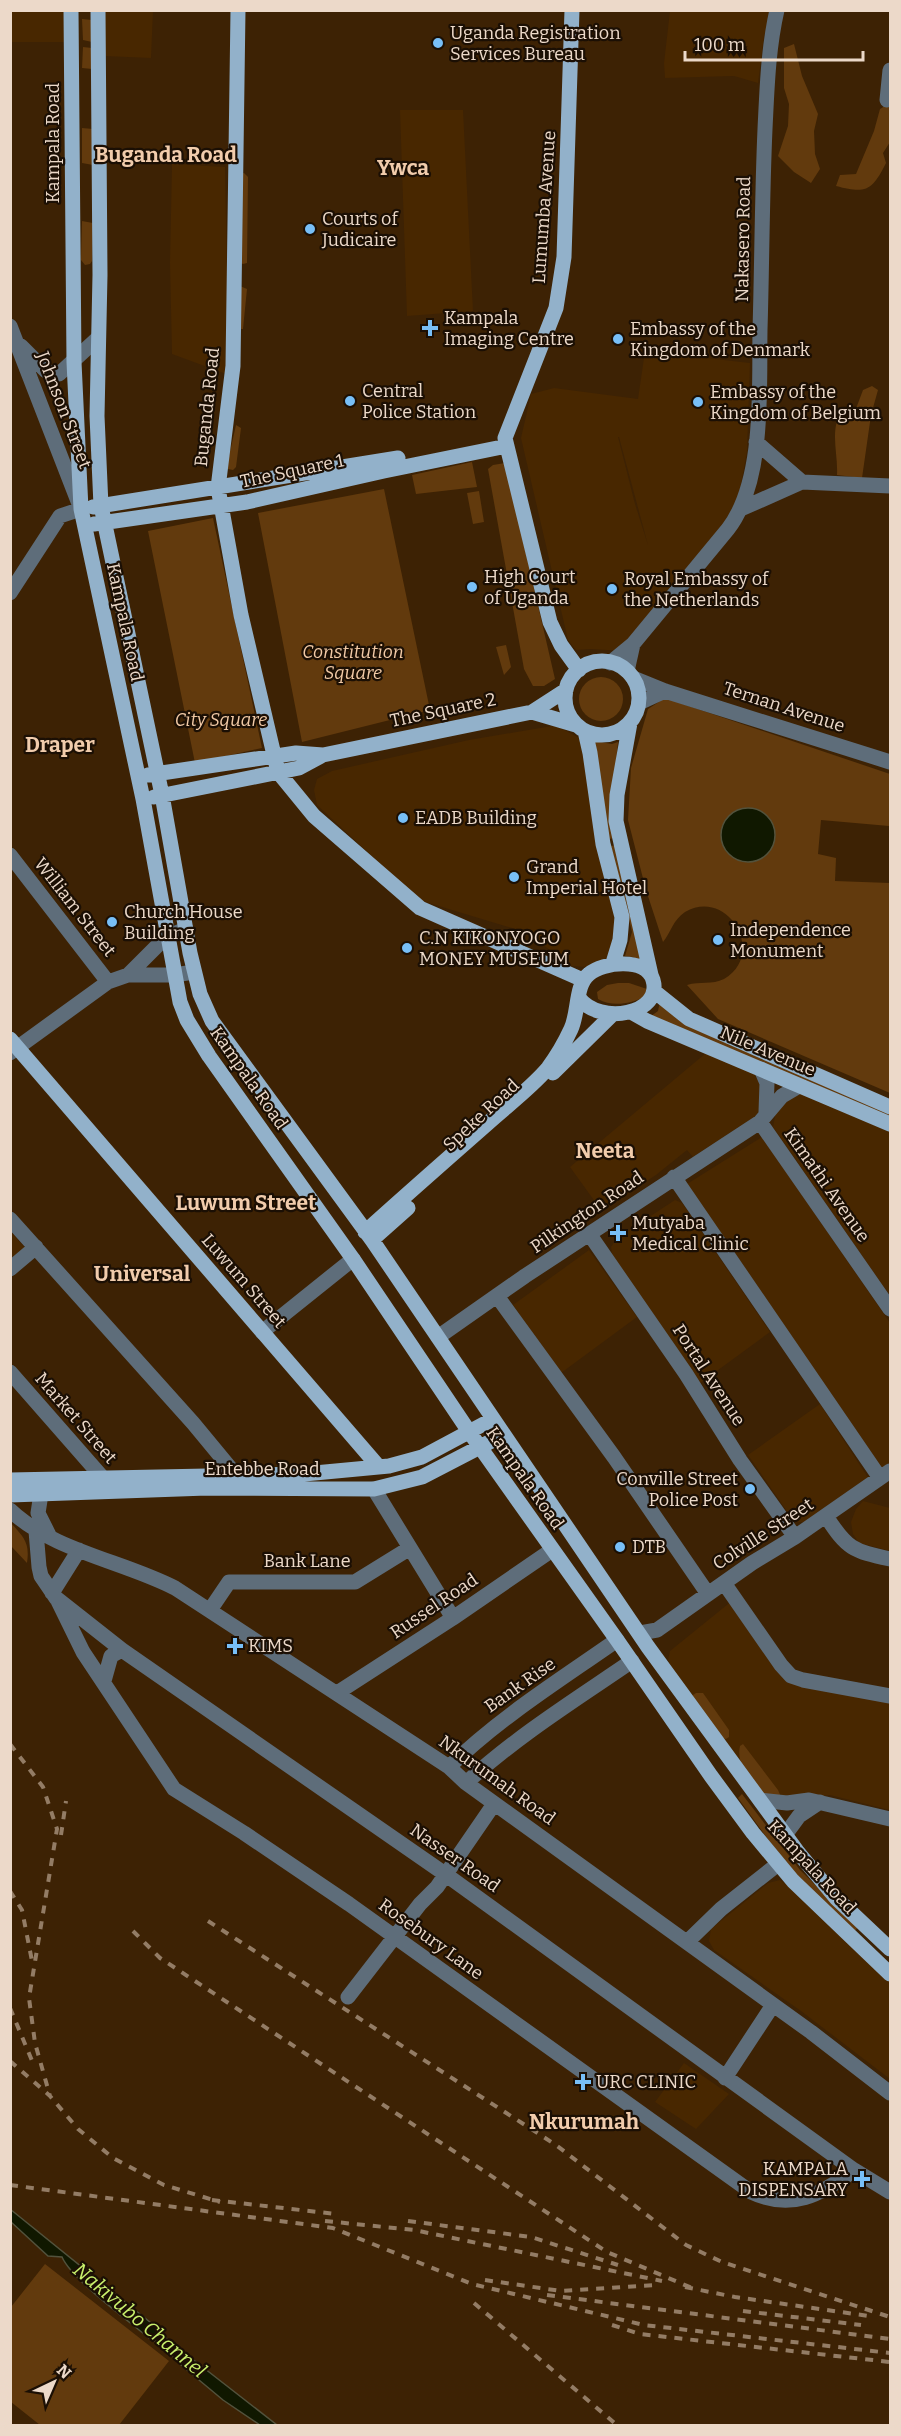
<svg xmlns="http://www.w3.org/2000/svg" width="901" height="2436" viewBox="0 0 901 2436" font-family="Bitter,serif">
<style>
.built{fill:#482700;fill-rule:evenodd}
.green{fill:#623a0d}
.water{fill:#101800;stroke:#52523c;stroke-width:1.5}
.lines{fill:none;stroke-linecap:round;stroke-linejoin:round}
.minor{stroke:#5e6d7a;stroke-width:15}
.major{stroke:#92b1ca;stroke-width:15}
.rail{stroke:#937c65;stroke-width:4;stroke-dasharray:8 8;stroke-linecap:butt}
.poi-dot{fill:#78bff7;stroke:#1b0f04;stroke-width:2}
.labels{text-anchor:middle;stroke-width:4.5;stroke-linejoin:round;paint-order:stroke}
.poi-label{font-size:18px;fill:#ecd9c9;stroke:#1b0f04;text-anchor:start}
.street-label{font-size:18px;fill:#ecd9c9;stroke:#1b0f04}
.park-label{font-size:18px;font-style:italic;fill:#f2caa6;stroke:#1b0f04}
.water-label{font-size:20px;font-style:italic;fill:#c9f06c;stroke:#1b0f04}
.quarter-label{font-size:21px;font-weight:bold;fill:#f1ccac;stroke:#1b0f04}
</style>
<rect width="100%" height="100%" fill="#3d2204"/>
<!-- built -->
<path class="built" d="M11,11H65L64,42H11Z
M104,11H153L151,58L104,56Z
M670,11H772L764,36L758,83L734,76L665,78L664,63Z
M400,110H463L473,311L407,316Z
M172,164L225,167L229,375L172,354L170,263Z
M645,351L750,363L747,451L740,490L730,517L623,651L591,649L576,650L568,640L521,438L531,394L554,388L638,399ZM618,437H619L648,545L635,504Z
M552,726L561,728L579,738L584,744L617,921L615,949L604,961L586,967L572,966L525,932L419,900L317,805L314,790L317,779L332,771L469,740Z
M706,1053L751,1070L764,1089L759,1114L693,1157L687,1150L656,1175L601,1210L570,1167Z
M796,1091L890,1132V1296L773,1127L777,1106Z
M762,1137L890,1323V1465L882,1471L687,1184Z
M675,1200L682,1203L770,1332L699,1384L613,1259L611,1247L617,1238Z
M10,1231L26,1249L10,1262Z
M589,1250L637,1317L561,1373L513,1305Z
M820,1404L869,1479L808,1522H799L793,1520L748,1455Z
M863,1501L890,1508V1551L859,1543L853,1534L851,1522L856,1509Z
M733,1600L783,1677L890,1703V1810L830,1795L767,1802L671,1667L668,1660L670,1651Z
M780,1880L793,1889L890,1982V2079L801,2011L714,1950L709,1941L711,1929L768,1883Z
M684,2063L729,2094L696,2129L655,2102Z"/>
<!-- green -->
<path class="green" d="M82,19L92,20V42L83,40Z
M794,44L802,76L818,114L814,131L815,154L820,169L811,183L794,172L778,156L788,126L789,104L784,88V48Z
M83,47L92,48V69L82,68Z
M890,103V142L883,153L886,163C872,191 866,194 836,186L840,175L856,174L874,131L880,109Z
M82,128L93,129V165L82,163Z
M244,173L248,177L247,263L243,264L239,262L240,174Z
M82,221L93,223L92,261L90,264L85,265L81,260Z
M240,286L247,289L243,329H240Z
M872,386L878,390L871,415L862,478L837,475C838,456 832,439 837,421L854,414L863,390Z
M236,425L241,428L236,467L233,470L228,469L227,465Z
M472,462L477,487L416,494L412,475Z
M505,463L555,679L544,686H533L524,669L488,469L493,465Z
M384,489L430,710L302,742L258,513Z
M479,491L484,522L473,524L467,493Z
M213,518L262,748L195,763L148,531Z
M506,645L511,667L504,675L496,647Z
M579 699a22 22 0 1 1 44 0a22 22 0 1 1-44 0Z
M665,698L890,774V821L889,826L821,820L818,854L836,858L835,881L890,883V1093L718,1019L687,985C700,981 712,985 724,979C767,954 728,887 685,912C673,920 671,932 663,942L646,890L628,820L631,768L648,709Z
M594,741L612,744L618,742L614,782V838L609,839C603,806 601,774 594,741Z
M616,845L644,964L633,957L625,956L632,932L611,846Z
M618,983H629L647,989L644,997C630,1004 612,1007 598,999L597,992L607,985Z
M660,1001L890,1113V1120L647,1019L658,1011Z
M11,1523C24,1538 30,1542 27,1563L11,1546Z
M696,1693H703L729,1730V1737L726,1739L722,1738L693,1698V1695Z
M743,1744L778,1790L781,1797L767,1802C756,1786 735,1767 740,1746Z
M742,1794L800,1870L858,1927L854,1932L806,1886L770,1842L738,1798Z
M45,2264L169,2361L119,2425H40L11,2402V2307Z"/>
<!-- water -->
<path class="water" d="M721 835a27 27 0 1 1 54 0a27 27 0 1 1-54 0Z
M10,2209L156,2327L168,2340L277,2425H260L223,2400L181,2365L160,2343L150,2339C129,2321 72,2280 62,2257L48,2256L11,2222Z"/>
<g class="lines">
<!-- minor -->
<path class="minor" d="M887,100L890,70
M10,326L81,509L60,516L10,593
M21,346L46,371L59,374L98,338
M756,442L802,482
M741,509L802,482L890,486
M610,663L633,644L728,529C765,481 759,389 760,330C762,263 762,196 765,129C767,90 768,49 777,10
M627,671L633,644
M633,678L665,691L890,762
M639,703L665,691
M10,855L108,982
M128,975L166,937L186,929
M10,1053L108,982L128,975H174L194,972
M761,1069L767,1083L766,1112
M760,1122L890,1309
M674,1177L880,1478
M10,1219L193,1423L236,1475
M590,1235L686,1374L740,1460L795,1537
M10,1269L36,1247
M497,1296L614,1457L708,1594
M262,1332L353,1259
M438,1337L525,1276L760,1122L782,1096L799,1086
M10,1372L102,1477L108,1487
M374,1489L453,1618
M41,1494L38,1513L49,1535
M10,1510C53,1551 123,1561 175,1588L449,1767L466,1783L811,2032L890,2093
M826,1516C847,1549 853,1551 890,1559
M36,1531L39,1567L41,1576L56,1598L122,1650L445,1874L854,2170L890,2192
M724,1583L781,1665L791,1676L803,1680L890,1696
M52,1593L79,1550
M58,1601L83,1652L174,1789L244,1833L349,1904L751,2192C791,2211 821,2195 854,2170
M210,1610L229,1582H355L410,1548
M640,1633L657,1630L752,1563L795,1537L890,1471
M104,1681L111,1656L122,1650
M337,1693L453,1618L552,1550
M449,1767C499,1718 560,1680 617,1640
M466,1783C517,1736 575,1700 632,1661
M760,1800L787,1803L809,1800L890,1819
M785,1835L799,1816L820,1802
M687,1942L721,1909L778,1864
M348,1997L420,1904L437,1887L494,1804
M725,2078L773,2005"/>
<!-- major -->
<path class="major" d="M71,10L74,362L81,509L143,799L180,1002L187,1020L209,1056L353,1259L470,1433L617,1640L711,1776L753,1833L793,1881L890,1974
M98,10L100,275L97,416L101,506L162,795L190,953L200,994L212,1021L372,1240L648,1647L797,1851L836,1898L890,1949
M238,10L233,366L218,488L241,615L278,772L314,816L420,908L583,980
M572,10L564,257L556,308L505,438L550,622L561,645L579,670
M93,507L398,458
M94,524L247,502L384,471L507,446
M565 698a37 37 0 1 1 74 0a37 37 0 1 1-74 0Z
M532,712L576,725
M630,723L617,795L616,821L651,975
M585,731L590,753L603,844L622,917L620,940L613,963
M148,775L296,753L323,755
M154,797L299,768L323,755L532,712L566,690
M654,991L689,1019L890,1107
M631,1012L647,1021L890,1124
M10,1039L378,1466
M553,1073L613,1014
M365,1232C406,1195 447,1159 488,1123C508,1105 531,1088 548,1068C557,1056 565,1042 571,1029C579,1012 575,985 589,974C603,962 646,957 653,980C663,1014 600,1026 579,998
M372,1240L408,1208
M10,1480L304,1474L389,1466L422,1457L493,1419
M10,1495L207,1488L374,1489L422,1477L503,1435"/>
<!-- rail -->
<path class="rail" d="M10,1744L43,1787L57,1829L29,1998L35,2043L50,2096
M61,1835L66,1801
M10,1891L22,1910L32,1961
M208,1921L556,2145L686,2245L722,2262L890,2317
M133,1931L160,1958L607,2252L692,2288
M10,2008L33,2063
M10,2061L50,2096L78,2129L113,2158L164,2185L220,2202
M10,2185L333,2228L472,2284L644,2325L890,2353
M212,2200L336,2214
M325,2221L414,2230L662,2281
M408,2221L531,2237L618,2265
M485,2280L561,2291L658,2285
M685,2287L735,2297L869,2316
M547,2295L890,2339
M474,2303L618,2426
M743,2311L861,2325
M612,2325L640,2334L890,2362"/>
</g>
<!-- markers -->
<g class="poi-dot">
<circle cx="438" cy="43" r="6"/>
<circle cx="310" cy="229" r="6"/>
<path d="M427 319h6v6h6v6h-6v6h-6v-6h-6v-6h6z"/>
<circle cx="618" cy="339" r="6"/>
<circle cx="350" cy="401" r="6"/>
<circle cx="698" cy="402" r="6"/>
<circle cx="472" cy="587" r="6"/>
<circle cx="612" cy="589" r="6"/>
<circle cx="403" cy="818" r="6"/>
<circle cx="514" cy="877" r="6"/>
<circle cx="112" cy="922" r="6"/>
<circle cx="718" cy="940" r="6"/>
<circle cx="407" cy="948" r="6"/>
<path d="M615 1224h6v6h6v6h-6v6h-6v-6h-6v-6h6z"/>
<circle cx="750" cy="1489" r="6"/>
<circle cx="620" cy="1547" r="6"/>
<path d="M232 1637h6v6h6v6h-6v6h-6v-6h-6v-6h6z"/>
<path d="M580 2073h6v6h6v6h-6v6h-6v-6h-6v-6h6z"/>
<path d="M859 2170h6v6h6v6h-6v6h-6v-6h-6v-6h6z"/>
</g>
<g class="labels">
<!-- poi labels -->
<g class="poi-label">
<text x="450" y="39">Uganda Registration<tspan x="450" dy="21">Services Bureau</tspan></text>
<text x="322" y="225">Courts of<tspan x="322" dy="21">Judicaire</tspan></text>
<text x="444" y="324">Kampala<tspan x="444" dy="21">Imaging Centre</tspan></text>
<text x="630" y="335">Embassy of the<tspan x="630" dy="21">Kingdom of Denmark</tspan></text>
<text x="362" y="397">Central<tspan x="362" dy="21">Police Station</tspan></text>
<text x="710" y="398">Embassy of the<tspan x="710" dy="21">Kingdom of Belgium</tspan></text>
<text x="484" y="583">High Court<tspan x="484" dy="21">of Uganda</tspan></text>
<text x="624" y="585">Royal Embassy of<tspan x="624" dy="21">the Netherlands</tspan></text>
<text x="415" y="824">EADB Building</text>
<text x="526" y="873">Grand<tspan x="526" dy="21">Imperial Hotel</tspan></text>
<text x="124" y="918">Church House<tspan x="124" dy="21">Building</tspan></text>
<text x="730" y="936">Independence<tspan x="730" dy="21">Monument</tspan></text>
<text x="419" y="944">C.N KIKONYOGO<tspan x="419" dy="21">MONEY MUSEUM</tspan></text>
<text x="632" y="1229">Mutyaba<tspan x="632" dy="21">Medical Clinic</tspan></text>
<text x="738" y="1485" text-anchor="end">Conville Street<tspan x="738" dy="21">Police Post</tspan></text>
<text x="632" y="1553">DTB</text>
<text x="248" y="1652">KIMS</text>
<text x="596" y="2088">URC CLINIC</text>
<text x="848" y="2175" text-anchor="end">KAMPALA<tspan x="848" dy="21">DISPENSARY</tspan></text>
</g>
<!-- street labels -->
<g class="street-label">
<text transform="translate(53 143) rotate(-90)" y="6">Kampala Road</text>
<text transform="translate(544 207) rotate(-86)" y="6">Lumumba Avenue</text>
<text transform="translate(743 239) rotate(-89)" y="6">Nakasero Road</text>
<text transform="translate(207 407) rotate(-84)" y="6">Buganda Road</text>
<text transform="translate(64 410) rotate(69)" y="6">Johnson Street</text>
<text transform="translate(292 471) rotate(-12)" y="6">The Square 1</text>
<text transform="translate(125 622) rotate(78)" y="6">Kampala Road</text>
<text transform="translate(784 707) rotate(18)" y="6">Ternan Avenue</text>
<text transform="translate(443 710) rotate(-12)" y="6">The Square 2</text>
<text transform="translate(75 907) rotate(52)" y="6">William Street</text>
<text transform="translate(768 1051) rotate(23)" y="6">Nile Avenue</text>
<text transform="translate(249 1078) rotate(55)" y="6">Kampala Road</text>
<text transform="translate(481 1115) rotate(-43)" y="6">Speke Road</text>
<text transform="translate(827 1185) rotate(55)" y="6">Kimathi Avenue</text>
<text transform="translate(587 1212) rotate(-34)" y="6">Pilkington Road</text>
<text transform="translate(244 1281) rotate(49)" y="6">Luwum Street</text>
<text transform="translate(709 1375) rotate(57)" y="6">Portal Avenue</text>
<text transform="translate(76 1418) rotate(49)" y="6">Market Street</text>
<text x="262" y="1475">Entebbe Road</text>
<text transform="translate(525 1478) rotate(55)" y="6">Kampala Road</text>
<text transform="translate(763 1534) rotate(-33)" y="6">Colville Street</text>
<text x="307" y="1567">Bank Lane</text>
<text transform="translate(434 1606) rotate(-34)" y="6">Russel Road</text>
<text transform="translate(520 1685) rotate(-35)" y="6">Bank Rise</text>
<text transform="translate(497 1780) rotate(36)" y="6">Nkurumah Road</text>
<text transform="translate(455 1858) rotate(35)" y="6">Nasser Road</text>
<text transform="translate(812 1867) rotate(47)" y="6">Kampala Road</text>
<text transform="translate(431 1939) rotate(36)" y="6">Rosebury Lane</text>
</g>
<!-- park labels -->
<g class="park-label">
<text x="353" y="658">Constitution<tspan x="353" dy="21">Square</tspan></text>
<text x="221" y="726">City Square</text>
</g>
<!-- water labels -->
<g class="water-label">
<text transform="translate(140 2320) rotate(40)" y="7">Nakivubo Channel</text>
</g>
<!-- quarter labels -->
<g class="quarter-label">
<text x="166" y="162">Buganda Road</text>
<text x="403" y="175">Ywca</text>
<text x="60" y="752">Draper</text>
<text x="605" y="1158">Neeta</text>
<text x="246" y="1210">Luwum Street</text>
<text x="142" y="1281">Universal</text>
<text x="584" y="2129">Nkurumah</text>
</g>
</g>
<!-- border -->
<rect width="901" height="2436" fill="none" stroke="#ecd9c9" stroke-width="24"/>
<!-- north arrow -->
<g transform="translate(54 2382) rotate(44)" stroke="#1b0f04" stroke-width="4.5" paint-order="stroke">
<path d="M0-4.5L10 22L0 15L-10 22Z" fill="#ecd9c9"/>
<text y="-9" font-size="16" font-weight="bold" text-anchor="middle" fill="#ecd9c9">N</text>
</g>
<!-- scale -->
<path d="M685 51v9h178v-9" fill="none" stroke="#ecd9c9" stroke-width="3"/>
<text x="694" y="51" font-size="18" fill="#ecd9c9" stroke="#1b0f04" stroke-width="4.5" paint-order="stroke">100 m</text>
</svg>
